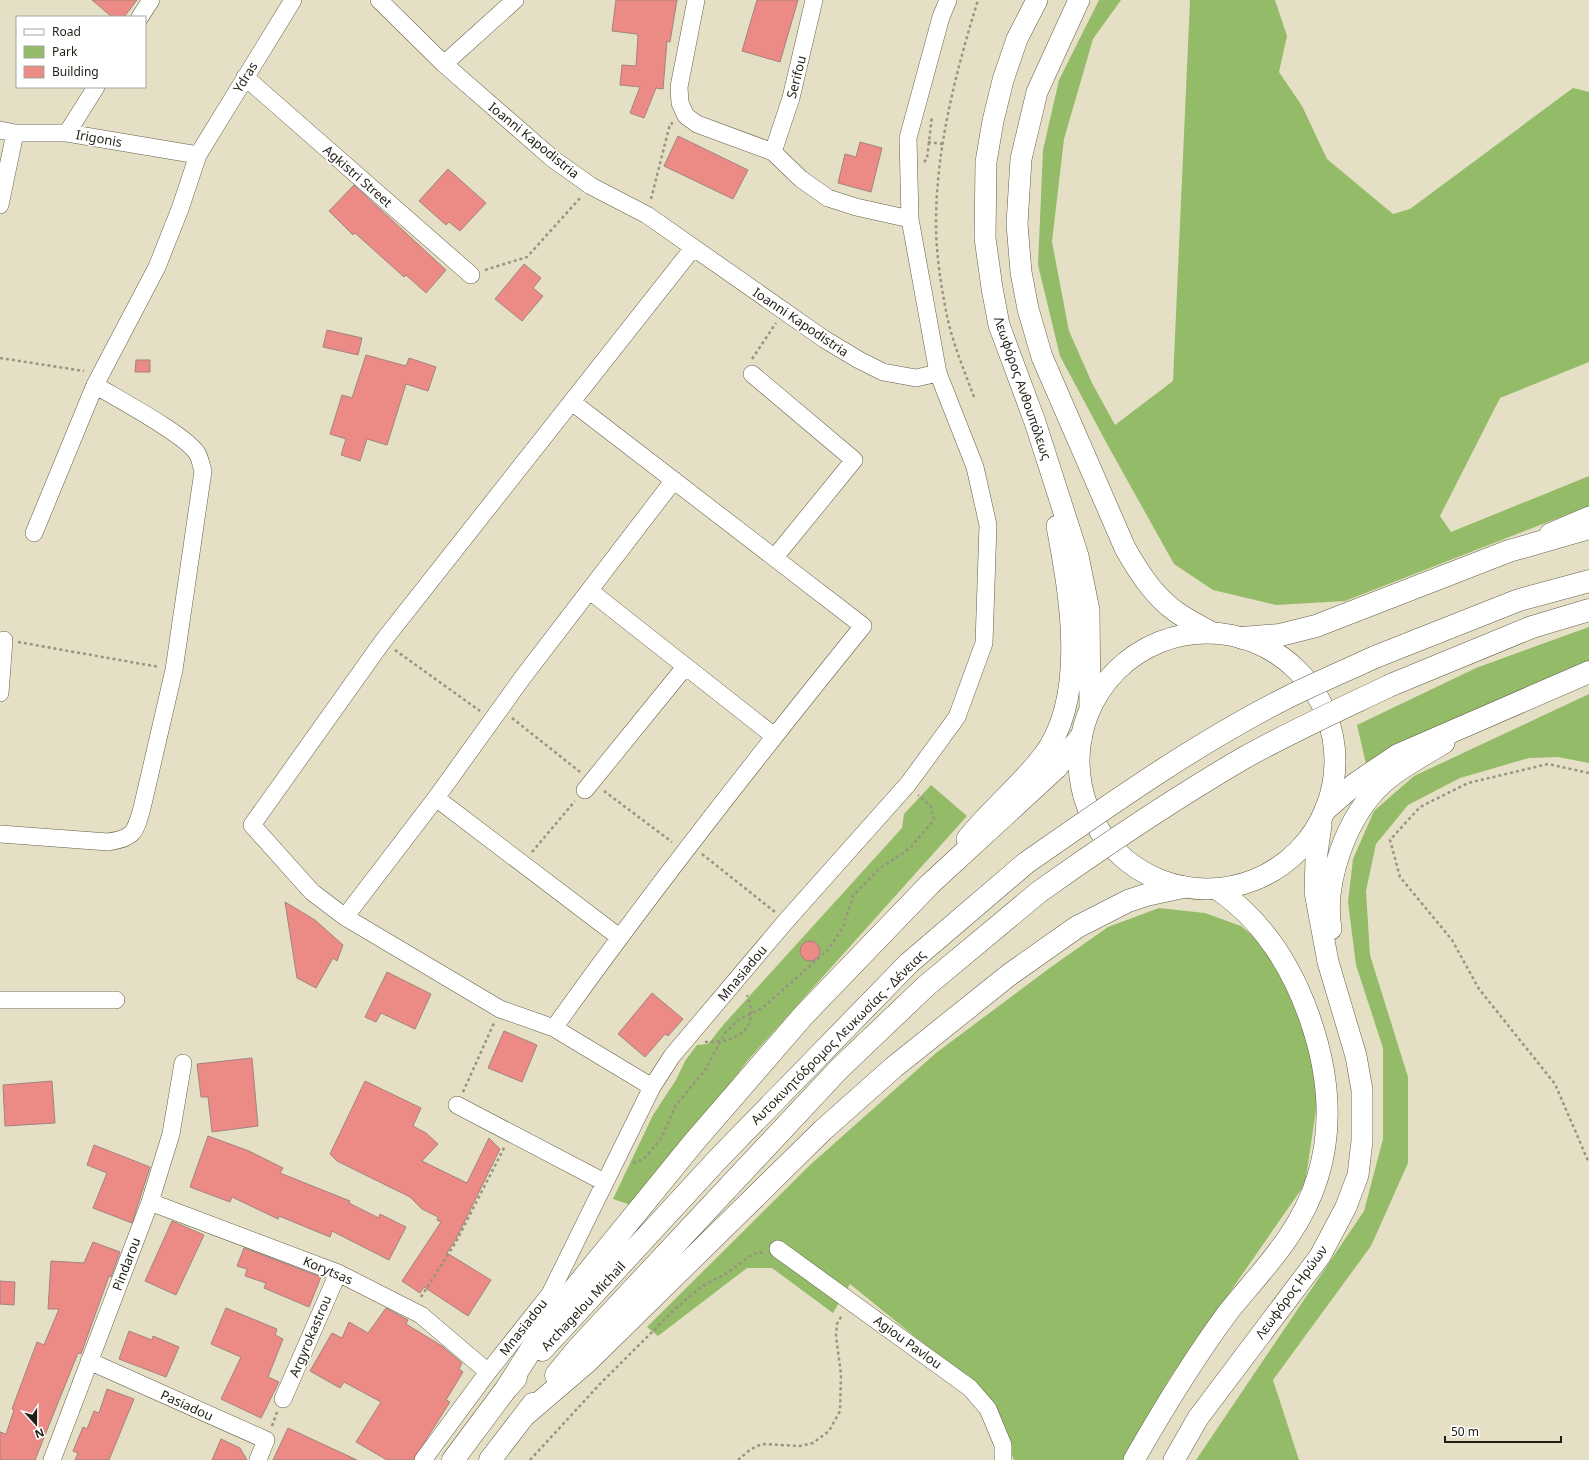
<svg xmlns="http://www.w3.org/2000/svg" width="1589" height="1460" viewBox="0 0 1589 1460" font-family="'Noto Sans',sans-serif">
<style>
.green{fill:#94bb68}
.building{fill:#ec8a85;stroke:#a18481}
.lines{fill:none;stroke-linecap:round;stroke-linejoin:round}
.minor-casing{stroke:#635e46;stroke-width:18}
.major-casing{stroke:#635e46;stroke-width:22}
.highway-casing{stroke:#635e46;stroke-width:23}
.path{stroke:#989480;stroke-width:2.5;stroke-dasharray:3 3;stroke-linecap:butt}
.minor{stroke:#fff;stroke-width:17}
.major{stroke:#fff;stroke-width:21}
.highway{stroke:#fff;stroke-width:22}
.highway-bridge-casing{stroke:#635e46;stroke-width:23;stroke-linecap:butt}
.highway-bridge{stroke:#fff;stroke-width:22}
.labels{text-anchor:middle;stroke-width:3;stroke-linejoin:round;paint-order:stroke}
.street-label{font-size:13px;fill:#201e14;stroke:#fff}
</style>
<rect width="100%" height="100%" fill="#e5e0c5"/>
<!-- green -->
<path class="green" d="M1099,0H1121L1093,39L1064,139L1052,242L1069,331L1092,383L1115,425L1173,381L1190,0H1275L1287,36L1279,72L1302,106L1327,159L1393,214L1410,209L1573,88L1589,92V362L1500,398L1440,516L1451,532L1589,476V506L1345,601L1276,605L1213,590L1174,564L1107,444L1060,356L1038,265L1043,150L1059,80Z
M1589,627V662L1366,764L1357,725L1476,668Z
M1589,694V763L1558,757L1529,758L1460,778L1408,805L1376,844L1366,891L1370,955L1408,1077V1163L1371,1246L1273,1380L1299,1460H1196L1364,1211L1383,1139V1048L1356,965L1348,902L1353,859L1374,811L1414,776Z
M931,785L967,816L749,1059L634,1206L613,1199L653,1115L676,1080L685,1061L697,1045L708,1044L724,1024L902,828L904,814Z
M1159,908L1205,913L1241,926L1269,950L1301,1017L1320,1083L1305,1184L1168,1381L1125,1460H1014L989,1397L850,1284L833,1313L772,1268H747L658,1336L647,1327L810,1165L936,1053L1051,967L1108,927Z"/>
<!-- building -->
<path class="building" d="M92,0H137L124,17H112Z
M616,0H677L670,42L667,41L663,89L656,88L644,118L630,113L640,87L620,85L622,65L636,66L638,36L637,34L612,31Z
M757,0H798L780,62L742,51Z
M678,136L748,170L733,199L664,166Z
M860,142L882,148L871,192L838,183L845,154L856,157Z
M448,169L486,203L460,231L449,222L446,225L419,201Z
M354,185L446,270L426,293L406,275L404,277L355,233L353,235L329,211Z
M524,264L541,278L533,288L543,296L522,321L495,299Z
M327,330L362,338L358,355L323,347Z
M366,355L406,366L409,358L436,367L428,391L406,384L387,445L367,439L360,461L341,455L346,439L330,434L342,395L352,398Z
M136,360H150V372H135Z
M285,902L315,920L343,945L337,961L333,958L316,988L297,978Z
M800 951a10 10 0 1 1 20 0a10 10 0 1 1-20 0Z
M387,972L431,994L415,1029L381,1013L376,1022L365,1017Z
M652,993L683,1019L668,1036L665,1034L645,1057L618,1034Z
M504,1031L537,1045L522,1082L488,1068Z
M252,1058L258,1126L212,1132L208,1097H201L197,1064Z
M52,1081L55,1123L5,1126L3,1085Z
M365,1081L421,1108L413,1126L426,1133L438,1144L422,1161L467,1183L489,1138L500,1149L456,1239L447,1253L491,1280L468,1316L424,1287L420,1293L402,1281L441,1222L437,1220L438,1217L422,1209L410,1197L337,1161L330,1154Z
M208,1136L249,1151L283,1168L280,1173L350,1201L349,1203L379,1218L380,1214L406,1227L389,1260L332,1231L330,1237L279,1216L278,1219L232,1197L230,1202L190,1187Z
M94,1145L150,1167L132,1223L93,1208L107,1173L87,1165Z
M172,1221L204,1235L176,1295L145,1281Z
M93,1242L120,1252L111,1277L109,1276L81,1354L78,1353L35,1460H0V1432L6,1434L14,1410L12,1409L37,1342L44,1345L59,1309H48L51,1261L84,1263Z
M244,1248L321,1277L309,1307L264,1288L266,1283L245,1276L247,1269L237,1266Z
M0,1281L15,1282L14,1305L0,1304Z
M226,1308L277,1329L275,1335L283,1339L268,1377L279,1382L261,1418L221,1399L241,1357L211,1344Z
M386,1308L408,1320L406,1324L442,1346L462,1363L459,1369L463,1372L446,1400L450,1402L413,1460H387L356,1442L381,1402L344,1382L340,1388L310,1371L332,1333L342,1338L349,1322L368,1333Z
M129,1331L152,1340L153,1336L179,1347L166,1377L119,1359Z
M107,1389L134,1399L109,1460H75L78,1453L73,1451L83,1427L87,1429L94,1411L99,1413Z
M288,1428L357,1460H273Z
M221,1439L240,1448L247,1460H212Z"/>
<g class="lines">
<!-- minor casing -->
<g class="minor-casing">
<path id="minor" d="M379,0L444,64L553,159L591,186L647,215L824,339L859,360L883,372L916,378L938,373L910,219L908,138L941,17L948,0
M696,0L679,87L680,103L686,116L697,124L773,152L801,179L828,198L856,207L910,219
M140,17L151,0
M444,64L515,0
M245,77L471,275
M0,130L15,133H67L198,155
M67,133L96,87
M773,152L791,98L814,0
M0,205L15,133
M752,374L854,460L775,557
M1549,532L1589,515
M34,533L95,385L157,267L180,209L198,155L293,0
M590,591L774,736
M0,693L4,640
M585,790L685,667
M436,798L619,937
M0,834L108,842C135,838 135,832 142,808L174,670L203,471C201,465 200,458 197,453C184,434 118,399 95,385
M345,917L436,798L523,677L674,480
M0,1000H116
M554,1028C652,890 757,757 863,626L572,402
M652,1087L554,1028L500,1009L345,917L312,892L252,825L383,641L693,248
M457,1105L604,1182
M150,1202L338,1273L421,1315L488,1372
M778,1249L970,1388L988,1409L1003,1445V1460
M89,1361L266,1440L258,1460
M283,1399L338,1273
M52,1460L150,1202L171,1134L183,1063
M423,1460L488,1372L550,1294L652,1087L672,1056L786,921L908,784L957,717L984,643L988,525L975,467L938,373"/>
</g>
<!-- major casing -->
<g class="major-casing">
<path id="major" d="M1037,0L1017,39L1003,80L993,121L986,162L985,238L992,288L999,325L1035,422L1078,556L1089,610L1090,708
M1079,0L1037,92L1021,159L1017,224L1021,272L1028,309L1042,357L1125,548C1138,571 1153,595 1175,611C1187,620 1200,626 1213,633
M1079 761a128 128 0 1 1 256 0a128 128 0 1 1-256 0Z
M967,839C990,810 1020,786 1043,756C1088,697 1070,595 1057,526
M1331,929C1323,881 1347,816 1383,783C1401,767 1423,756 1444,743
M1134,1460C1163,1409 1194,1358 1229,1311C1249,1286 1272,1262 1289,1236C1336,1167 1336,1092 1309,1016C1291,965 1262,920 1217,889
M1174,1460L1198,1418L1320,1256L1346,1207L1358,1175L1362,1141V1090L1356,1056L1328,962L1315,892L1316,860L1321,825"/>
</g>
<!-- highway casing -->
<g class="highway-casing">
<path id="highway" d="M1242,638L1280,635L1316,626L1509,551L1589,528
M1375,657L1519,600L1589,581
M1391,685L1532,627L1589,610
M1326,809L1355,784L1398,755L1589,672
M542,1350L719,1158L909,963L1026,863
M556,1375L579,1347L839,1069L926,986L1039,892
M506,1389L553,1315L694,1142L803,1016L930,884L1056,768L1081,737
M525,1415L587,1362L823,1130L894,1067L1009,975L1077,927L1128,901L1146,895L1183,887
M453,1460L506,1389L516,1378
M490,1460L533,1404"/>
</g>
<!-- path -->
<path class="path" d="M928,142L943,144
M924,162L927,159L932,116
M651,199L670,124L673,123
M485,270L527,257L581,197
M0,358L84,371
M752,359L776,323
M974,397C964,370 953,344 947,316C941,286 936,254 936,223C936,148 956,71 978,0
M18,642L159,667
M395,650L480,711
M512,718L580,772
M1589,773L1548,764L1468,783L1420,807L1390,840L1400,877L1452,940L1479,989L1555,1084L1589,1163
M604,791L672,842
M532,852L575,801
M702,854L775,912
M705,1042C737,1043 761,1029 747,995
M463,1092L494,1023
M633,1163L644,1159L662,1137L676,1105L706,1069L724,1034L739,1019L761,1009L827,951L843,927L853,896L879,869L910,848L934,820L931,806L918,795
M421,1297L456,1242L505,1146
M272,1426L277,1412
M530,1460L599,1385L675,1309L701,1287L727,1273L753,1254L764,1252
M738,1460L751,1449L762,1444L800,1446L813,1443L829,1431L840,1411L841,1374L836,1336L837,1324L842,1315"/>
<!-- minor -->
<use href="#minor" class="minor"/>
<!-- major -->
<use href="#major" class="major"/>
<!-- highway -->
<use href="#highway" class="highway"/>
<!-- highway-bridge casing -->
<g class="highway-bridge-casing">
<path id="highway-bridge" d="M1026,863C1112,803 1198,742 1292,695C1319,682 1347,670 1375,657
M1039,892C1105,845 1172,800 1242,759C1290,732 1341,709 1391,685"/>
</g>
<!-- highway-bridge -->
<use href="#highway-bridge" class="highway-bridge"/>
</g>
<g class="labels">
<!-- street labels -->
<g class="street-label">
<text transform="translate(245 77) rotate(-58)" y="5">Ydras</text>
<text transform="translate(796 77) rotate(-76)" y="5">Serifou</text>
<text transform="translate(99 138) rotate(10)" y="5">Irigonis</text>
<text transform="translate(534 140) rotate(39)" y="5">Ioanni Kapodistria</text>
<text transform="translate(358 176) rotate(41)" y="5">Agkistri Street</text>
<text transform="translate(801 322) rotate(34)" y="5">Ioanni Kapodistria</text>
<text transform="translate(1023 388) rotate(71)" y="5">Λεωφόρος Ανθουπόλεως</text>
<text transform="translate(742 973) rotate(-50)" y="5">Mnasiadou</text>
<text transform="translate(838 1037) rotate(-45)" y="5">Αυτοκινητόδρομος Λευκωσίας - Δένειας</text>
<text transform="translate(126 1264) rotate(-69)" y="5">Pindarou</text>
<text transform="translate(328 1270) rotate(23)" y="5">Korytsas</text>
<text transform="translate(1291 1292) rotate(-54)" y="5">Λεωφόρος Ηρώων</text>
<text transform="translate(583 1306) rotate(-47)" y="5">Archagelou Michail</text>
<text transform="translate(523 1327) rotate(-52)" y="5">Mnasiadou</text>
<text transform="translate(310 1336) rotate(-67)" y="5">Argyrokastrou</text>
<text transform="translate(908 1342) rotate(36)" y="5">Agiou Pavlou</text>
<text transform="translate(187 1405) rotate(24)" y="5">Pasiadou</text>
</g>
</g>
<!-- legend -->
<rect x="16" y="16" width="130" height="72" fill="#ffffff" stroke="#a6a5a1"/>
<rect x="24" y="29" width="20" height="6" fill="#ffffff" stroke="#a6a5a1"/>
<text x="52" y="36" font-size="12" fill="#201e14">Road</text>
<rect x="24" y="46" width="20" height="12" fill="#94bb68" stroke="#a6a5a1"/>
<text x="52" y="56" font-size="12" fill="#201e14">Park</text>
<rect x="24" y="66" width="20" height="12" fill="#ec8a85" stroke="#a6a5a1"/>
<text x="52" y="76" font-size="12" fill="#201e14">Building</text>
<!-- north arrow -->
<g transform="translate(36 1424) rotate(159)" stroke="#ffffff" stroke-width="3" paint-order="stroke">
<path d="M0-3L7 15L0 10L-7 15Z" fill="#201e14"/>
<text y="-6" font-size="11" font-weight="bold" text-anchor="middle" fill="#201e14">N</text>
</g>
<!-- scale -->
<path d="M1445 1436v6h116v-6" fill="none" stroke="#201e14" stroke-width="2"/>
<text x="1451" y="1436" font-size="12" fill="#201e14" stroke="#ffffff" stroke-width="3" paint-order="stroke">50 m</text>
</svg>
